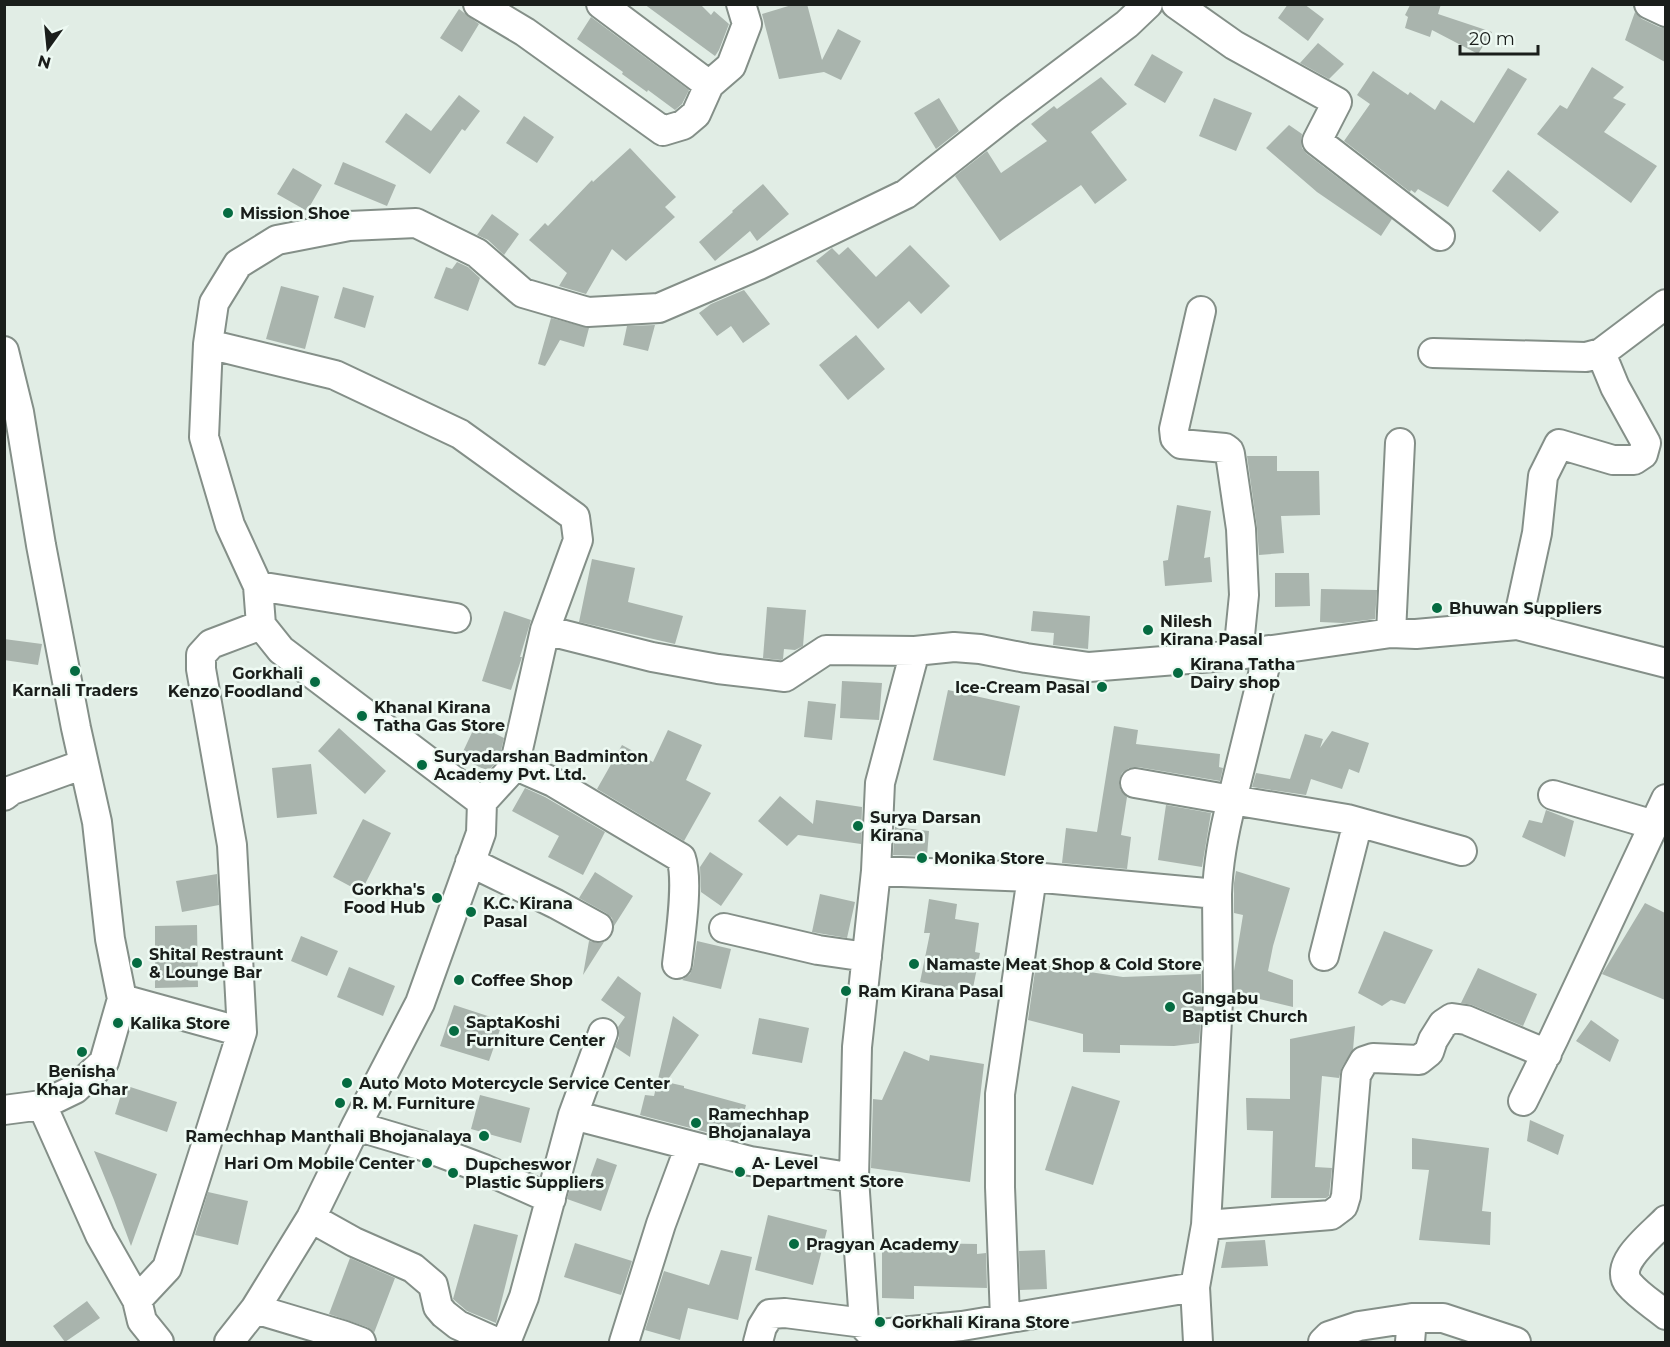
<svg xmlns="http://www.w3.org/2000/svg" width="1670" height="1347" viewBox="0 0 1670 1347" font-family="Montserrat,sans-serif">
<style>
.building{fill:#a9b4ad}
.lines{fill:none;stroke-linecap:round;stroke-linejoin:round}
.minor-casing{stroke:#848f88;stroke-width:32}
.minor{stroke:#fff;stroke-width:28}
.poi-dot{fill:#056b41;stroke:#eefaf3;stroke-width:2}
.labels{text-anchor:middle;stroke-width:5;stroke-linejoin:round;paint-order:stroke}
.poi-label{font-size:16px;font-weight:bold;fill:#1a1e1b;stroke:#eefaf3;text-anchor:start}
</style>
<rect width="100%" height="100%" fill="#e1ede5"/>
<!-- building -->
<path class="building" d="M644,4H700L711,15L714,11L729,24L719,50L715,56Z
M795,4H807L822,60L838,29L861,41L841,80L824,72L779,79L762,14Z
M1288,4H1304L1324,19L1308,41L1278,18Z
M1413,4H1441L1438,14L1492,32L1478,54L1432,30L1430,37L1405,28L1408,17L1405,15L1410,5Z
M459,9L479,24L462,52L440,38Z
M1635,12L1642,19L1659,27L1665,28V62L1625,40Z
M591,17L689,90L682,104L675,110L648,90L647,92L622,74L623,72L577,39Z
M1318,43L1344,64L1329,79L1300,63Z
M1152,54L1183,72L1165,103L1134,85Z
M1592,67L1624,87L1613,98L1626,104L1604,132L1657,166L1631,203L1537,134L1560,105L1567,109Z
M1508,68L1527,79L1448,207L1418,189L1415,193L1411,190L1410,192L1344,141L1370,104L1357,95L1373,71L1408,95L1410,92L1435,110L1441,100L1474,123Z
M1101,77L1127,104L1091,132L1127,180L1095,204L1081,185L1000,241L955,176L987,151L1001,173L1047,141L1031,124L1054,106L1057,109Z
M459,95L480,111L465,131L462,129L430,174L385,142L406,113L431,131Z
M939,98L959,131L936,149L914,113Z
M1214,98L1252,113L1236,151L1199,136Z
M524,116L554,137L537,163L506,143Z
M1289,125L1302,134L1301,140L1302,148L1307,154L1392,219L1381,236L1317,192L1266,148Z
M630,148L676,197L665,207L675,217L626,261L612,249L586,294L559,286L567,273L529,240L545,223L548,226L592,180L593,182Z
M343,162L396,185L387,206L334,184Z
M293,168L322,185L307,211L277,194Z
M1508,170L1559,212L1540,232L1492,191Z
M763,184L789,214L757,241L750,231L715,261L699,242L733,212L732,211Z
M492,214L519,234L504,255L488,240L477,235Z
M910,245L950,286L921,314L909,301L878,329L816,261L832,248L839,255L848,247L876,277Z
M457,262L468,267L480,278L468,311L434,298L446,267L452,269Z
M281,286L319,296L305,349L266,339Z
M343,287L374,296L365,328L334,318Z
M744,290L770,324L743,343L731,326L717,336L699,313L711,304Z
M551,318L589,328L584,347L560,340L545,366L538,364Z
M655,325L648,351L623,345L627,326Z
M856,335L885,369L848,400L819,365Z
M1247,456H1277V471H1319L1320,515L1281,516L1284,553L1259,555L1257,527Z
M1177,505L1211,511L1204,558L1210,557L1212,582L1165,586L1163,561L1168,560Z
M592,559L635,568L628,602L683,616L675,644L579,622Z
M1275,573H1309L1310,606L1275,607Z
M1321,589L1377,590L1375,619L1343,623L1320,622Z
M767,607L806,610L803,646L795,650L784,649L783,659L781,660L763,658Z
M504,611L531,620L520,657H522L511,690L482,681Z
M1033,611L1090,616L1088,649L1053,645L1054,633L1031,631Z
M4,639L42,644L38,665L4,660Z
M842,681L882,683L879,720L840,718Z
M948,690L1020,706L1005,776L933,760Z
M808,701L836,704L832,740L804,737Z
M476,724L504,738L499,759L488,771L460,758Z
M1114,726L1138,730L1136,744L1220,754L1219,767L1223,768L1220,781L1138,767L1129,768L1122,773L1119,781L1120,789L1127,797L1121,835L1131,837L1127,869L1062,863L1066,828L1097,832Z
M339,728L386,771L365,794L318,751Z
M668,730L702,745L686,780L711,793L684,841L597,789L622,745L653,762Z
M1332,731L1369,743L1359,773L1349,769L1342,789L1311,779L1306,795L1252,787L1256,773L1290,779L1305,734L1323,739L1320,748Z
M311,764L317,814L277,818L272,768Z
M525,788L545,797L605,832L583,875L548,857L559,836L512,811Z
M780,796L813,824L816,800L862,807L861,844L798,835L787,846L758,821Z
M1166,805L1211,813L1202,867L1158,860Z
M1546,810L1574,821L1565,857L1522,837L1529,820L1542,823Z
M363,819L391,833L361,892L333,877Z
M895,827L929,831L927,856L893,855Z
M710,852L743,874L721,906L701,892L700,867Z
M1236,871L1290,888L1273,946L1268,971L1293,980V1007L1234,993V971L1243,915L1234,913V883Z
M595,872L633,896L614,926L612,918L606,913L579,898Z
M217,874L219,905L182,912L176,881Z
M820,894L855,902L847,938L812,932Z
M929,899L957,904L955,919L979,923L975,952L980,953L972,993L920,982L930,933H924Z
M1645,903L1665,913V1000L1602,974Z
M197,925L198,987L155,988V926Z
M1384,931L1433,950L1405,1004L1391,1000L1382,1006L1358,993Z
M301,936L338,951L327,976L291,961Z
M589,941L598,943L604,942L583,975Z
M697,941L731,949L721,989L682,980L690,974L693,967Z
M1036,964L1123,977L1201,974L1202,1001L1199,1043L1174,1046L1120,1045V1053L1083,1052V1034L1028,1020Z
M349,967L395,986L383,1016L337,997Z
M1478,968L1537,994L1523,1026L1472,1005L1461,1003Z
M618,976L641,993L630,1057L615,1047L619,1038V1031L618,1027L625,1017L601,1000Z
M454,1005L503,1021L489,1061L440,1046Z
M673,1016L699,1035L666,1082L684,1086V1088L746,1105L737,1140L640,1115L645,1095L654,1096Z
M759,1018L809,1028L802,1063L752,1054Z
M1591,1020L1619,1040L1610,1062L1576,1041Z
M1355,1026L1353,1050L1342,1067L1339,1078L1322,1076L1315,1167L1332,1168L1329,1196L1326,1198H1271L1273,1131L1247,1130L1246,1098L1290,1099V1039Z
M904,1051L929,1061L930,1055L984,1064L970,1182L871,1168L873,1099L882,1100Z
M124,1085L177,1102L167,1132L115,1114Z
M1072,1086L1120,1101L1093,1185L1045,1170Z
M480,1095L530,1108L521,1143L471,1129Z
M1530,1120L1564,1135L1558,1155L1527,1141Z
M1412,1138L1489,1148L1482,1211L1491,1212L1490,1245L1419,1240L1429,1170L1412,1169Z
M94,1151L157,1174L131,1246L114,1200Z
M597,1158L617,1165L601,1211L567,1199L573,1178L588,1183Z
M208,1192L248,1201L238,1245L195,1235Z
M768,1215L827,1230L813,1285L755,1270Z
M474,1224L518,1235L496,1323L467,1311L453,1299Z
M1265,1240L1268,1266L1221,1268L1226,1242Z
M575,1243L632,1261L621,1295L564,1277Z
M919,1243L977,1244V1254L986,1253L987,1288L914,1286V1299L882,1298V1246H919Z
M721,1250L752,1257L738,1320L688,1308L680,1340L645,1330L664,1271L709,1285Z
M1045,1250L1047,1289L1020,1290L1019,1251Z
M350,1258L395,1278L374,1333L367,1327L329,1314Z
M87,1301L100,1318L65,1342L53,1326Z"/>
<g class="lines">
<!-- minor casing -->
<g class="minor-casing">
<path id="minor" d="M478,4L525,32L663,131L683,125L696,114L709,85L731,66L747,24L741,4
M601,4L709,85
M1176,4L1234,45L1337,102L1317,141L1440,236
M1649,4L1666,12
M1201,311L1174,429L1175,438L1181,444L1225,448L1229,451L1230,454L1241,529L1244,595L1238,655
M208,344L335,375L460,434L575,517L578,540L545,630L514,767L482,802
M4,351L19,412L41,545L76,728L97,822L110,939L122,999L104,1062L75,1089L42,1105L4,1110
M1433,353L1586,357L1601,353L1666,304
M258,586L456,618
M1517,625L1537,533L1543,476L1559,444L1613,460H1634L1643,454L1646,443L1615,387L1601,353
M545,630L652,657L718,669L785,677L826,650L915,651
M1391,633L1400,443
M1269,650L1232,800L1347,819L1462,851
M514,765L553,782L681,858C689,881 680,938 677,964
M1135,783L1232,800C1224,831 1218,862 1217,894
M1553,795L1654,825
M4,796L12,790L84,764
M470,862L556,904L598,927
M876,871L1032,877L1217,894L1218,1001L1206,1225L1195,1287L1198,1342
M724,928L818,950L867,957
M1324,956L1358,822
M122,999L242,1032
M1523,1101L1554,1038L1666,799
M42,1105L100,1235L137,1300L142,1321L159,1342
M573,1115L750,1161L854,1178
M356,1126L420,1145L484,1169L551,1199
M311,1218L354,1242L413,1268L433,1285L438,1307L444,1314L458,1325L496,1342
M1666,1220C1653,1234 1612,1264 1629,1284C1639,1296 1654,1305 1666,1315
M1206,1225L1331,1215L1343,1206L1346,1196L1356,1075L1364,1061L1373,1058L1419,1060L1429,1052L1433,1040L1443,1024L1452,1018L1466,1020L1547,1054
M137,1300L167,1268L242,1032L232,845L201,669V655L211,644L261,625
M255,1309L342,1335L361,1342
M1005,1318L1000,1187V1094L1032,877
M864,1323C866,1332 872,1333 880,1334L962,1326L1195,1287
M229,1342L255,1309L311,1218L356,1126L420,1003L481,833L482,802L281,650L261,625L258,586L230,525L204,437L208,344L214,303L238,264L277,240L349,226L416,223L477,253L523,293L588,312L659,308L759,265L906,194L1010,112L1127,24L1148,4
M506,1342L524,1297L573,1115L603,1033
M624,1342L661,1224L690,1146
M758,1342L762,1327L770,1314L785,1313L864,1323L854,1178L857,1047L876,871L880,783L915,651L954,647L980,649L1026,658L1089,667L1238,655L1391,633L1416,634L1517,625L1666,663
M1323,1342L1329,1336L1359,1326L1412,1318H1443L1516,1342
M1410,1342L1412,1318"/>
</g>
<!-- minor -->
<use href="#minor" class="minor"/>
</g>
<!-- markers -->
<g class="poi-dot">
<circle cx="228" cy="213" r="6"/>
<circle cx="1437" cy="608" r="6"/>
<circle cx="1148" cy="630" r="6"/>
<circle cx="75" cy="671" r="6"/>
<circle cx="1178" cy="673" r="6"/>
<circle cx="315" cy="682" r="6"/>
<circle cx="1102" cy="687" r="6"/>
<circle cx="362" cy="716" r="6"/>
<circle cx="422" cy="765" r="6"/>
<circle cx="858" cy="826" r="6"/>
<circle cx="922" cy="858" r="6"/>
<circle cx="437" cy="898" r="6"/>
<circle cx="471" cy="912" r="6"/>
<circle cx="137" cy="963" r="6"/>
<circle cx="914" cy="964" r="6"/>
<circle cx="459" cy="980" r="6"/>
<circle cx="846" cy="991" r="6"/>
<circle cx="1170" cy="1007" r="6"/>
<circle cx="118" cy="1023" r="6"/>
<circle cx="454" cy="1031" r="6"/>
<circle cx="82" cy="1052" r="6"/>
<circle cx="347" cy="1083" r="6"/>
<circle cx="340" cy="1103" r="6"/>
<circle cx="696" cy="1123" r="6"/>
<circle cx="484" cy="1136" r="6"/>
<circle cx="427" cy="1163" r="6"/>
<circle cx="740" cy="1172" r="6"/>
<circle cx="453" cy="1173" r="6"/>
<circle cx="794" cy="1244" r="6"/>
<circle cx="880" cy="1322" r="6"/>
</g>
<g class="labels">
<!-- poi labels -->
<g class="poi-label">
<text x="240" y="219">Mission Shoe</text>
<text x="1449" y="614">Bhuwan Suppliers</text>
<text x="1160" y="627">Nilesh<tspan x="1160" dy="18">Kirana Pasal</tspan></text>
<text x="1190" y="670">Kirana Tatha<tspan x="1190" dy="18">Dairy shop</tspan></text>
<text x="303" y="679" text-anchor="end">Gorkhali<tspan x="303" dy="18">Kenzo Foodland</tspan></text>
<text x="1090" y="693" text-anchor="end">Ice-Cream Pasal</text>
<text x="75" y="696" text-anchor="middle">Karnali Traders</text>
<text x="374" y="713">Khanal Kirana<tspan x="374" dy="18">Tatha Gas Store</tspan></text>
<text x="434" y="762">Suryadarshan Badminton<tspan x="434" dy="18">Academy Pvt. Ltd.</tspan></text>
<text x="870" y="823">Surya Darsan<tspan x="870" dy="18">Kirana</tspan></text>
<text x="934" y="864">Monika Store</text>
<text x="425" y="895" text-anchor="end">Gorkha's<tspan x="425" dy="18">Food Hub</tspan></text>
<text x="483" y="909">K.C. Kirana<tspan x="483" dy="18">Pasal</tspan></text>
<text x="149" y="960">Shital Restraunt<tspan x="149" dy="18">&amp; Lounge Bar</tspan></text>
<text x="926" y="970">Namaste Meat Shop &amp; Cold Store</text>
<text x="471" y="986">Coffee Shop</text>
<text x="858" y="997">Ram Kirana Pasal</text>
<text x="1182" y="1004">Gangabu<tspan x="1182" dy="18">Baptist Church</tspan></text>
<text x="466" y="1028">SaptaKoshi<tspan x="466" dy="18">Furniture Center</tspan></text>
<text x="130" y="1029">Kalika Store</text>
<text x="82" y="1077" text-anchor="middle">Benisha<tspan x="82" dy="18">Khaja Ghar</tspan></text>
<text x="359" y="1089">Auto Moto Motercycle Service Center</text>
<text x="352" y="1109">R. M. Furniture</text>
<text x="708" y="1120">Ramechhap<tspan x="708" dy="18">Bhojanalaya</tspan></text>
<text x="472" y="1142" text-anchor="end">Ramechhap Manthali Bhojanalaya</text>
<text x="415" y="1169" text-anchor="end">Hari Om Mobile Center</text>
<text x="752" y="1169">A- Level<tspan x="752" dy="18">Department Store</tspan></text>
<text x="465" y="1170">Dupcheswor<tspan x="465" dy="18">Plastic Suppliers</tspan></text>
<text x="806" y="1250">Pragyan Academy</text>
<text x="892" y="1328">Gorkhali Kirana Store</text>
</g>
</g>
<!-- border -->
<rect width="1670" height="1347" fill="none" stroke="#1a1e1b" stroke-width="12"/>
<!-- north arrow -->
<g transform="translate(48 48) rotate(195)" stroke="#eefaf3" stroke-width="4.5" paint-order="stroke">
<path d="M0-4.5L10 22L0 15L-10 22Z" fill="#1a1e1b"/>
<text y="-9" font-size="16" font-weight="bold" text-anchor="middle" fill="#1a1e1b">N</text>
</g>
<!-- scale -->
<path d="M1460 45v9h78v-9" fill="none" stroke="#1a1e1b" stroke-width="3"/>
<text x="1469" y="45" font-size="18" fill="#1a1e1b" stroke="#eefaf3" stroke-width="4.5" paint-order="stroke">20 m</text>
</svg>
